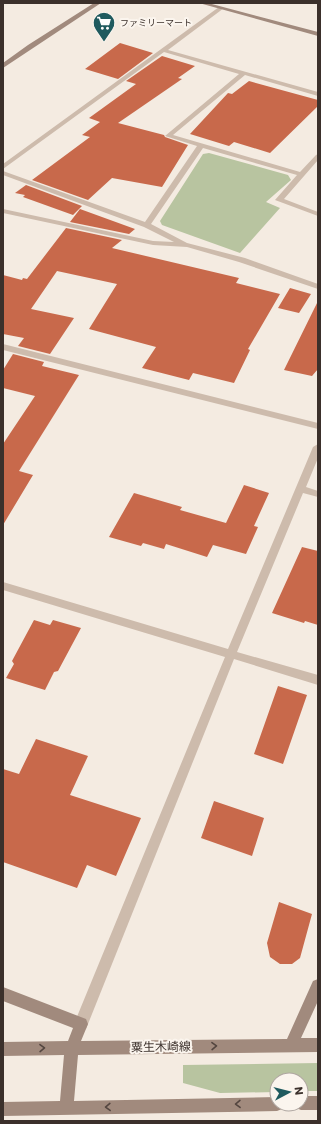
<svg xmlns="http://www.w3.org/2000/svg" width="321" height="1124" viewBox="0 0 321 1124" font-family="Poppins,'Noto Sans JP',sans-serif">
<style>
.green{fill:#b8c4a0}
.building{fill:#c8694b}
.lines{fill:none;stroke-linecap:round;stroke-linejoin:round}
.street{fill:#cdbbac;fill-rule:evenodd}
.secondary{fill:#a18a7d;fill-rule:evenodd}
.oneway{stroke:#544640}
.labels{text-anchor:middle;stroke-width:4;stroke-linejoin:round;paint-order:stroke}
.far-poi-label{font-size:9px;fill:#3b302b;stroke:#fbf5ee;text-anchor:start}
.near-street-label{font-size:12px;fill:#3b302b;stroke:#fbf5ee}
</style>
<rect width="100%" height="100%" fill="#f4ebe1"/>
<!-- green -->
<path class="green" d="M209,153L288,175L291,180L266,202L280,208L240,253L162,225L160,221L203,154Z
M318,1063V1091H301V1080H277V1092L220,1093L183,1083V1065Z"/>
<!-- building -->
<path class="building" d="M120,43L153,53L118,79L85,69Z
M162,56L195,66L178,78L182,79L118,123L164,135L165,137L188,145L162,187L112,178L88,200L32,180L90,137L82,135L100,122L89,118L136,84L126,81Z
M249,81L318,100V106L270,153L234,142L229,146L190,134L228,93L232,94Z
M26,185L82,206L73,215L23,197L25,195L15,193Z
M80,209L135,229L129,234L70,222Z
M66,228L122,240L112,248L239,278L236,283L280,294L248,349L250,350L234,383L193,373L189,380L142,368L156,347L89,329L117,284L57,271L31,309L74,318L50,354L18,346L24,338L3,334V275L22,280L23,278L27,279Z
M290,288L311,294L299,313L278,308Z
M318,301V369L312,376L284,370Z
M13,354L44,362L42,366L79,375L19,471L33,475L3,525V444L35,396L3,388V370Z
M244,485L269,493L254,526L258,527L246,554L213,545L207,557L166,544L164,549L143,543L141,546L109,537L134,493L182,507L180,510L226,523Z
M302,547L318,551V625L305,621L304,623L272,613Z
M34,620L50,625L53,620L81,628L58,671L54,672L45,690L6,678L14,664L12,661Z
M278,686L307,695L283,764L254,754Z
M36,739L88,756L70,795L141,818L116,876L87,865L77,888L3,862V769L19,774Z
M214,801L264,818L252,856L201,838Z
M279,902L312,914L300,958L292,964H280L270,957L267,943Z"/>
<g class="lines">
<!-- street -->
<path class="street" d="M219,7L224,8L168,50L318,92V96L245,75L173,135L300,172L316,155L318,154V160L284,199L318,212V216L275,200L297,175L203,148L151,224L187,243L245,258L318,284V289L239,262L187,247L153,245L3,213V209L153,241L174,242L144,227L3,175V171L145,222L197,146L165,136L239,74L164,52L3,169V164Z
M3,344L318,423V429L3,350Z
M318,444V458L306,487L318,491V497L303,493L237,652L318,675V685L234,659L86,1029L81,1031L76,1029L74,1024L225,657L3,590V582L228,649L313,447Z"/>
<!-- secondary -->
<path class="secondary" d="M94,3H101L3,68V63L28,45Z
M199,3H208L318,32V36Z
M318,979V1001L301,1038H318V1052L78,1055L74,1101L277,1097V1104H284L282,1109L277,1111L3,1116V1102L60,1101L64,1055L3,1056V1042L68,1041L73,1028L3,1001V987L86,1019L88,1024L81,1041L287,1039L313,981Z
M301,1096H318V1110H301L296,1108L294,1104H301Z"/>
</g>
<!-- one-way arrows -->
<defs><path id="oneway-chevron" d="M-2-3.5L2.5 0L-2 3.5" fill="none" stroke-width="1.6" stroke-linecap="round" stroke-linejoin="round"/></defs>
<g class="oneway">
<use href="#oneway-chevron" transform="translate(214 1046) rotate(-1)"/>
<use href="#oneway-chevron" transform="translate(42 1048) rotate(-1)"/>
<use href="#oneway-chevron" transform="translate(238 1104) rotate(179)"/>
<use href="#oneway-chevron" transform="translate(108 1107) rotate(178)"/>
</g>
<!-- icons -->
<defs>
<g id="supermarket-pin" transform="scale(1.15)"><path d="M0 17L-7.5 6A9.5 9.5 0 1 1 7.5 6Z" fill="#1f5a5e" stroke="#fbf5ee"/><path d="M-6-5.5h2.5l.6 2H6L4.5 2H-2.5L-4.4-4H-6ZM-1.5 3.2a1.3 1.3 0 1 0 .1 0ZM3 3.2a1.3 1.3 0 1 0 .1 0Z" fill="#fff"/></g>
</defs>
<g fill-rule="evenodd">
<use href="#supermarket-pin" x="104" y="23"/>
</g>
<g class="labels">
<!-- far-poi labels -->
<g class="far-poi-label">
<text x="120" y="26">ファミリーマート</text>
</g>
<!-- near-street labels -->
<g class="near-street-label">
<text transform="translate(161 1047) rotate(-1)" y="4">粟生木崎線</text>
</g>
</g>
<!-- border -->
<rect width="321" height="1124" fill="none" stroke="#3b302b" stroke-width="8"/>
<!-- north arrow -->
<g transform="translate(289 1092) rotate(83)"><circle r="19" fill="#fbf5ee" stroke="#aea6a0"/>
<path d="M0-3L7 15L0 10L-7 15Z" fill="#1f5a5e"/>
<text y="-6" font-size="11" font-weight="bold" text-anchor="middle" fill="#3b302b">N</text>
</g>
</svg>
